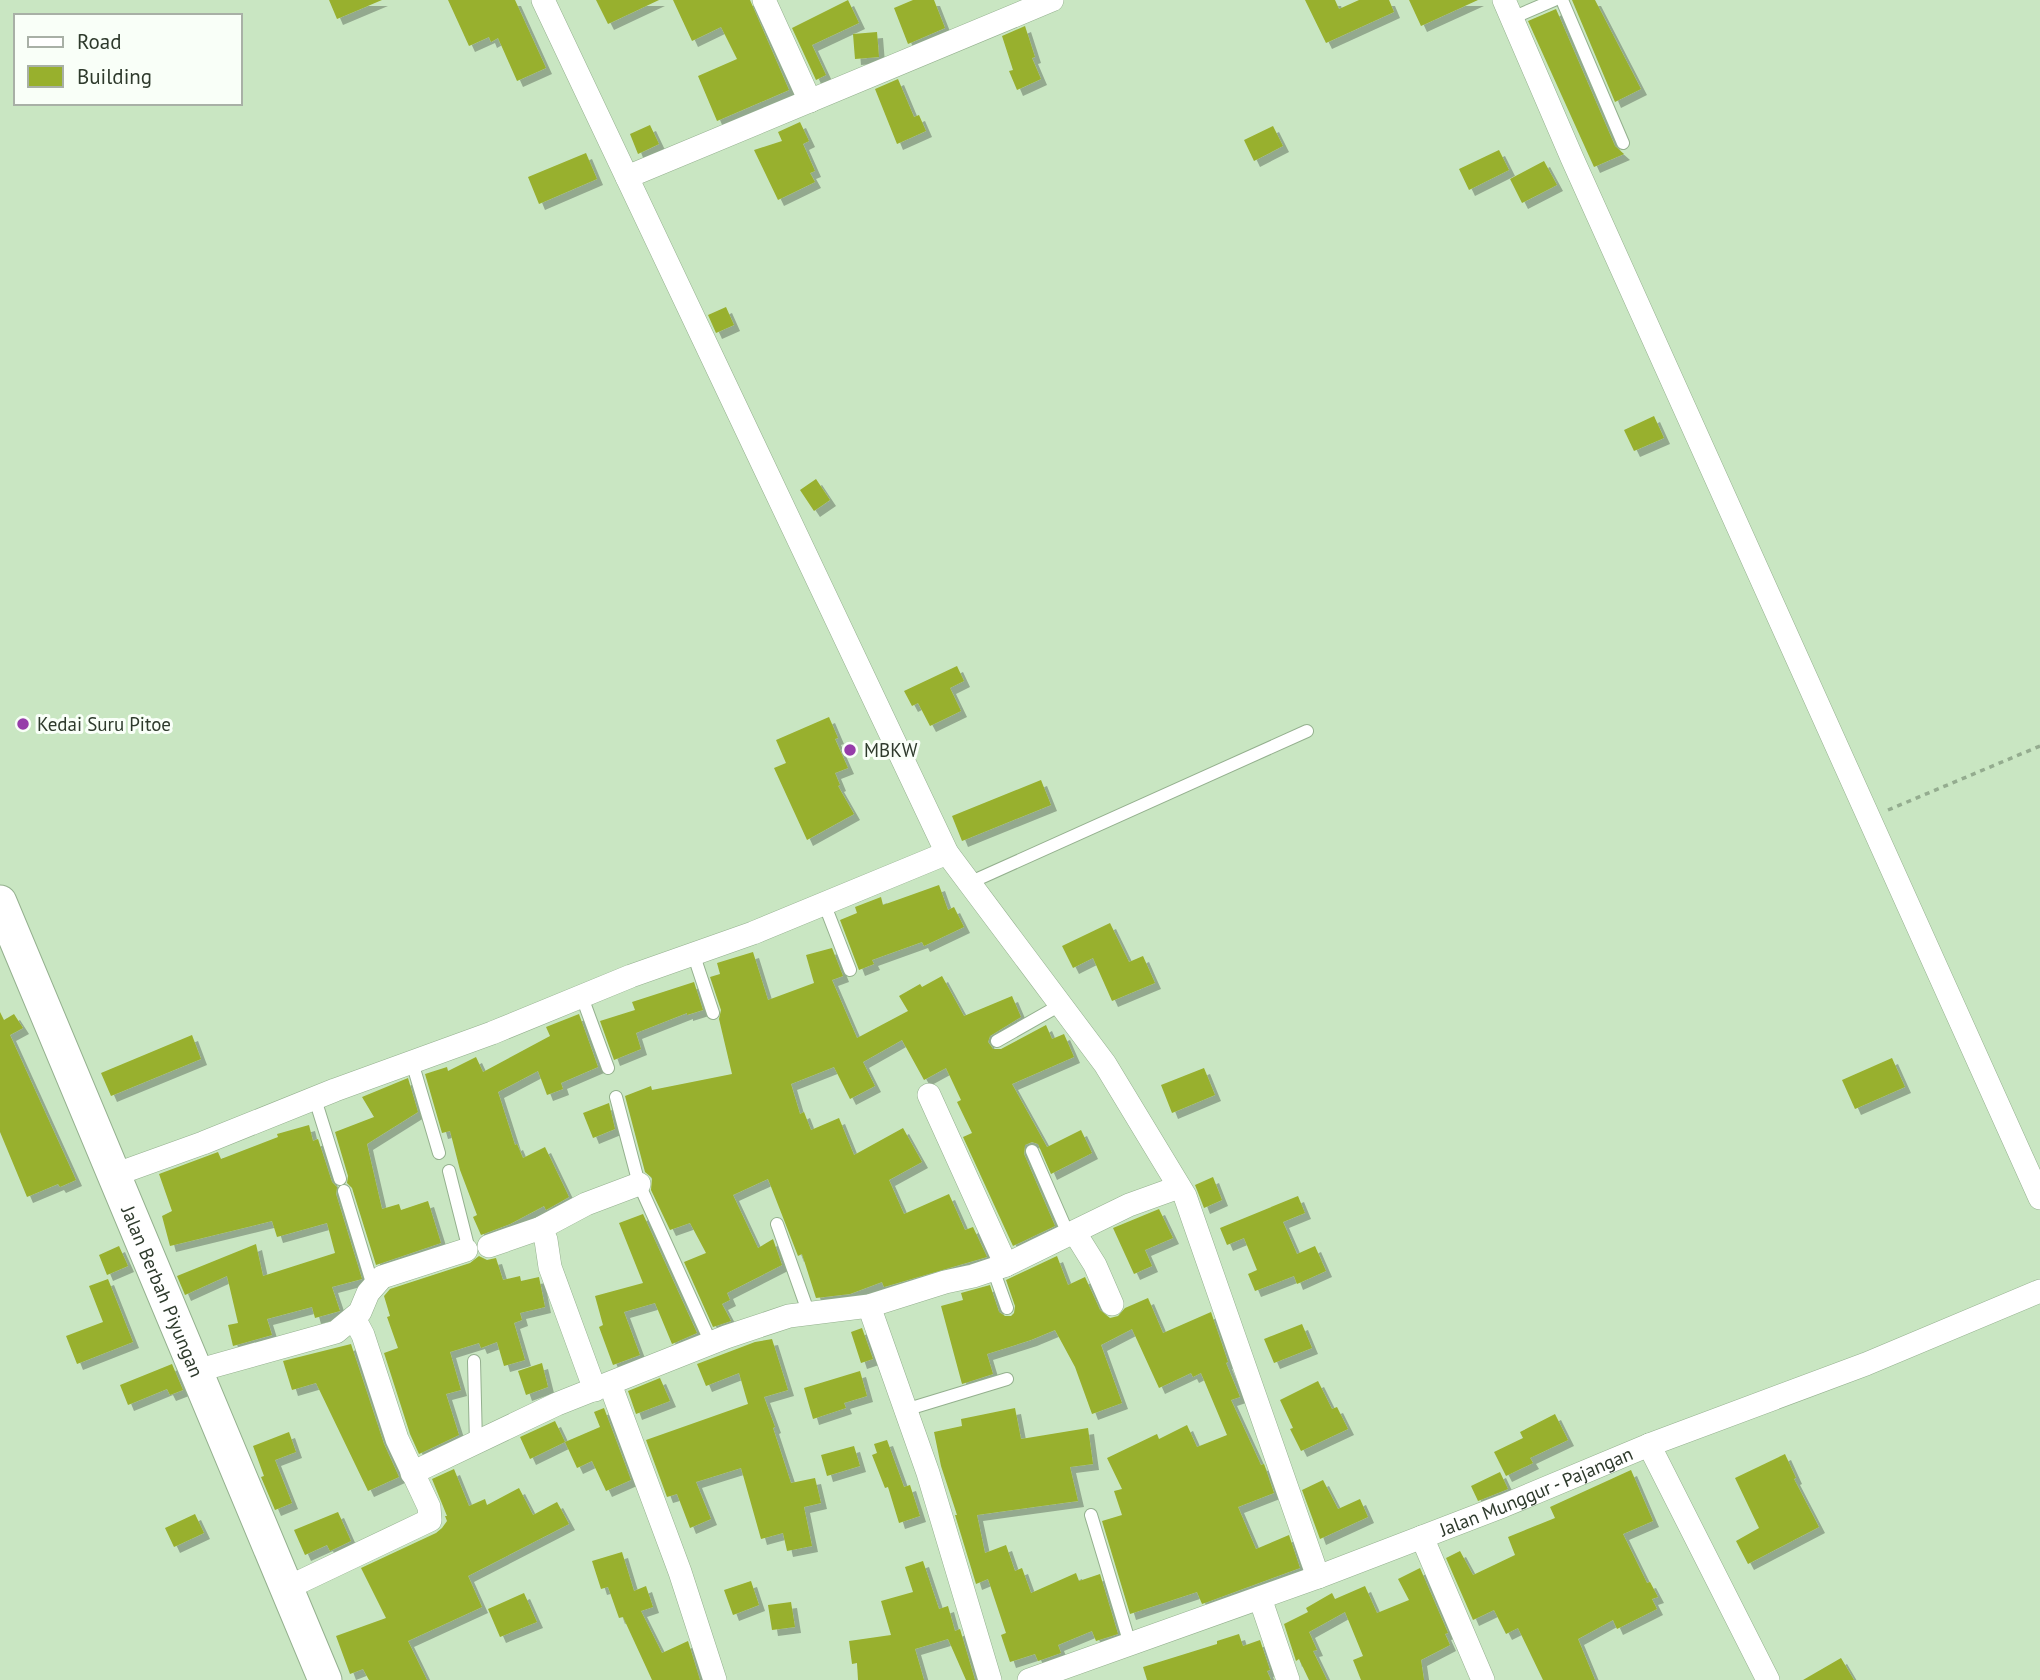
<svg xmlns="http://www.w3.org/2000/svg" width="2040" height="1680" viewBox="0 0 2040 1680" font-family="'PT Sans',sans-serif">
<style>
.building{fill:#98b02d;filter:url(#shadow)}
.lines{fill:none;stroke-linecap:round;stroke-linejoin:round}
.lane-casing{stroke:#94b08e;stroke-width:14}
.street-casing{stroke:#94b08e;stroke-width:24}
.secondary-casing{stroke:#94b08e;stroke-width:35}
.path{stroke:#94ac8f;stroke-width:3.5;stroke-dasharray:5 5;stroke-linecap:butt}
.lane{stroke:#fff;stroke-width:12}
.street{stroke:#fff;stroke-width:23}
.secondary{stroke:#fff;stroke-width:33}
.poi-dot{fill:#963da9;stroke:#f9fff8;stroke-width:2.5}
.labels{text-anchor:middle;stroke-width:6;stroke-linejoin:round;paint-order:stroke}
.poi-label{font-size:19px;fill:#2e3a2c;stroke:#f9fff8;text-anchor:start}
.street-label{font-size:19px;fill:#2e3a2c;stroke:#f9fff8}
</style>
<defs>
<filter id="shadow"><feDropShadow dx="6" dy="6" stdDeviation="0" flood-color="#0004"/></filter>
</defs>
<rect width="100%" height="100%" fill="#c9e6c2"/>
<!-- building -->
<path class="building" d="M329,0H382L337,19Z
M448,0H515L546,68L517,81L498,38L491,42L489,37L469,46Z
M596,0H659L608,24Z
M673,0H750L789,90L717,121L698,76L737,59L721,27L692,41Z
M848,0L859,23L812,45L826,75L816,80L792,28Z
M913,0H934L945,28L908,44L894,8Z
M1305,0H1335L1339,9L1359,0H1389L1394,12L1326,43Z
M1409,0H1478L1421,26Z
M1572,0H1595L1641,89L1615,102Z
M1556,9L1615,146L1624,154L1594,167L1528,21Z
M1025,26L1035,57L1032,58L1041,79L1017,90L1009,71L1013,70L1002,36Z
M877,32L879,57L855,59L853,34Z
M898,79L914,117L919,115L926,131L897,144L875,89Z
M800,122L809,141L803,144L815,171L810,173L815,182L778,200L754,150L782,141L778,132Z
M650,125L659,144L638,154L630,134Z
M1273,126L1283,146L1254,161L1244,140Z
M1499,150L1509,170L1469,190L1459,169Z
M586,153L597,179L539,204L528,177Z
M1544,161L1557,185L1522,203L1510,179Z
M726,307L734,325L716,333L708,315Z
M1654,416L1664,438L1634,451L1624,430Z
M816,479L830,500L814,511L800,490Z
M957,666L964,681L950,688L961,711L930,726L918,703L912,706L904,691Z
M829,717L838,738L835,739L848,768L835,773L840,785L838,786L854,814L807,840L774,768L786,763L776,740Z
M1041,780L1051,805L962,841L952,816Z
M939,885L948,910L954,907L964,927L924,946L922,942L872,960L874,964L859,970L840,920L857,913L855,907L881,897L883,905Z
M1110,923L1129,962L1143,956L1155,983L1112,1001L1093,958L1073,968L1062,946Z
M832,948L843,976L832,980L857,1038L908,1011L899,996L920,984L922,987L942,976L964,1016L1012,996L1021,1017L990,1036L988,1042L993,1049H1001L1046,1025L1052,1039L1064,1034L1074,1057L1012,1084L1047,1147L1081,1130L1092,1153L1051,1174L1038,1144L1032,1142L1025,1145L1024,1154L1055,1226L1013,1246L963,1137L972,1133L957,1102L961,1100L946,1068L924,1080L902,1040L863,1062L875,1086L850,1099L834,1067L791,1084L800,1114L804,1112L811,1130L839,1118L854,1155L903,1128L922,1162L889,1180L904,1214L949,1194L965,1230L973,1227L987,1257L884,1287L882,1282L850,1294L816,1298L802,1254L798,1256L768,1179L733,1195L758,1248L773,1239L782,1265L727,1293L730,1300L722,1304L731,1321L713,1327L684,1262L706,1253L690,1223L670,1230L651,1190L652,1178L645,1172L625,1096L651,1086L652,1090L732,1074L719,1019L721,1010L710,977L720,974L717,963L753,952L768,1000L814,983L806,955Z
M694,982L703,1010L687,1015V1013L636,1033L641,1049L614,1060L600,1021L635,1010L632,1002Z
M0,1012L4,1020L14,1014L23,1028L10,1035L76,1180L60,1187L58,1184L27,1197L0,1132Z
M579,1014L598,1067L561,1083L563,1089L547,1095L538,1071L498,1092L515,1145L517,1144L523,1158L545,1147L569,1197L546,1210L544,1206L510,1224L481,1235L473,1217L477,1215L460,1170L450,1131L442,1133L425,1074L447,1067L448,1071L476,1057L483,1072L550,1036L546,1027Z
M192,1035L201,1059L111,1096L101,1073Z
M1892,1058L1905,1087L1855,1109L1842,1080Z
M1204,1068L1215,1095L1172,1113L1161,1085Z
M408,1078L418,1112L367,1144L369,1153L382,1209L399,1204L401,1210L428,1201L441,1243L376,1265L352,1188L347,1183L348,1176L335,1132L374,1117L362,1097Z
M609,1103L615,1129L593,1138L583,1113Z
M309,1125L313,1141L318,1139L332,1182L337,1187L336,1194L362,1279L332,1287L340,1311L315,1318L312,1307L267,1319L272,1335L233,1346L228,1325L238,1323L227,1276L185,1295L177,1276L256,1244L263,1276L335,1253L327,1223L277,1237L272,1221L170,1246L162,1216L172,1211L159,1174L218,1152L221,1159L278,1137L277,1134Z
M1213,1177L1222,1200L1204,1208L1195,1185Z
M1298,1196L1305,1213L1283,1222L1297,1254L1315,1246L1326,1271L1297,1284L1294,1276L1255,1291L1248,1274L1257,1270L1244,1238L1227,1245L1220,1228Z
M1159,1209L1173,1238L1145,1250L1152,1266L1134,1274L1113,1228Z
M643,1214L697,1333L672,1344L655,1303L624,1312L640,1355L613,1365L599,1327L603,1325L595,1296L643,1283L619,1223Z
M119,1246L128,1266L107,1275L99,1255Z
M479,1256L487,1260L496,1258L503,1280L520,1276L521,1281L539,1277L545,1307L520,1313L522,1320L514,1323L525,1360L504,1366L497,1342L481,1348L479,1343L450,1352L461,1390L446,1394L459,1435L419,1454L410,1434L384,1353L398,1348L387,1317L390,1316L384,1296L390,1289L470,1263Z
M1057,1256L1068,1285L1085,1277L1100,1310L1110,1318L1118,1316L1125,1308L1148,1298L1163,1333L1211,1312L1228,1362L1226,1363L1240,1397L1231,1400L1261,1465L1264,1464L1274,1493L1238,1507L1256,1549L1289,1535L1300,1568L1202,1604L1197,1592L1130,1614L1102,1521L1122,1515L1114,1491L1122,1489L1107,1458L1157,1434L1159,1439L1187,1425L1197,1447L1227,1435L1201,1373L1193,1377L1191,1373L1159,1388L1132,1329L1101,1345L1122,1403L1092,1414L1075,1367L1055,1330L1031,1340L987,1354L993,1374L962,1384L941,1306L963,1300L961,1293L990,1285L999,1312L1005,1316H1011L1014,1313L1015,1306L1006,1280Z
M108,1279L133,1342L77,1364L66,1336L103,1322L89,1286Z
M1302,1324L1312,1348L1274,1363L1264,1339Z
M862,1328L873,1359L861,1363L851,1332Z
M772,1339L788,1390L764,1397L775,1427L773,1428L791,1483L815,1478L821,1503L804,1507L812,1546L787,1551L783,1533L761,1539L741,1468L696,1482L711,1519L690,1528L677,1494L667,1497L646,1440L748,1404L739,1373L706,1386L697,1364L755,1342Z
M351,1344L384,1444L399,1477L368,1491L316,1383L292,1390L283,1361Z
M542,1363L548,1387L526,1395L518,1371Z
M172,1364L183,1390L170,1395L167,1389L128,1405L120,1385Z
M860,1371L867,1396L844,1403L846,1408L813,1419L804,1388Z
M660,1378L670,1401L636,1414L628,1391Z
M1318,1381L1332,1409L1337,1407L1348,1429L1301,1451L1290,1429L1293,1428L1280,1400Z
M604,1408L631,1480L606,1491L592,1461L577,1468L565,1442L530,1459L520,1437L555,1421L565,1442L600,1427L594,1412Z
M1015,1408L1021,1439L1088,1428L1093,1464L1070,1467L1078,1501L977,1515L985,1553L1006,1545L1015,1571L1022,1568L1031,1593L1076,1573L1079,1581L1100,1574L1118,1634L1096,1641L1092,1631L1058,1645L1061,1653L1038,1661L1035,1654L1010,1662L1001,1635L1006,1633L988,1579L976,1584L955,1515H957L941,1466L934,1432L962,1426L961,1419Z
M1555,1414L1568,1440L1530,1458L1533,1463L1506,1476L1494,1452L1523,1438L1520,1432Z
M289,1432L296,1452L275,1460L292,1503L275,1510L261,1477L264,1476L253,1446Z
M887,1440L904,1487L910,1485L920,1516L899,1523L888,1487L885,1488L872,1455L877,1453L874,1444Z
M854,1446L860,1466L827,1476L821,1455Z
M1785,1454L1796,1478L1794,1479L1819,1527L1748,1564L1736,1541L1759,1528L1735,1478Z
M454,1469L469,1506L485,1499L487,1505L519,1488L533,1515L557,1502L569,1524L468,1576L482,1607L408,1641L427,1680H369L363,1669L350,1674L336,1636L386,1618L361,1568L436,1533L442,1528L447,1521L445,1516H447L432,1479Z
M1631,1470L1653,1521L1623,1534L1647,1583L1650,1582L1658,1597L1652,1599L1657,1609L1617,1629L1613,1620L1578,1639L1595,1680H1543L1518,1628L1506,1634L1494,1610L1473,1620L1446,1558L1460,1551L1473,1575L1515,1555L1508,1537L1555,1518L1550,1507Z
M1500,1472L1508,1489L1478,1501L1471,1486Z
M1323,1480L1338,1509L1360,1499L1368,1517L1320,1539L1302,1490Z
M338,1512L351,1541L330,1551L327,1545L305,1555L294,1530Z
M195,1514L204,1533L174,1547L165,1528Z
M622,1552L634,1591L646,1586L653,1607L641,1611L662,1653L688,1641L700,1680H652L623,1617L619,1618L608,1587L601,1589L592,1561Z
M923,1561L939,1609L948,1606L955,1631L960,1629L975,1680H966L948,1639L915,1649L924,1680H858L857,1663L852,1664L849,1641L891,1635L881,1601L913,1592L905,1567Z
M1420,1568L1448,1633L1445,1634L1450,1645L1421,1660L1424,1680H1361L1353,1660L1363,1656L1345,1612L1309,1632L1317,1650L1313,1651L1327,1680H1309L1299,1659L1296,1661L1284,1624L1308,1612L1306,1608L1332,1593L1335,1599L1365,1586L1377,1613L1409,1600L1398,1579Z
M751,1581L759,1605L733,1615L724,1590Z
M524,1593L537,1622L500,1637L488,1609Z
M791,1602L795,1627L772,1630L768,1605Z
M1239,1634L1243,1646L1260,1640L1270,1670L1267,1671L1271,1680H1147L1143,1667L1217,1644V1641Z
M1841,1658L1854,1680H1803Z"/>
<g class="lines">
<!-- lane casing -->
<g class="lane-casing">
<path id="lane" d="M1562,0L1623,143
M1512,18L1554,0
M969,883L1307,731
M824,903L850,970
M693,953L713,1013
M582,997L608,1068
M997,1041L1062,1004
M412,1062L439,1153
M616,1097L639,1184L711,1343
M315,1099L340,1179
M1032,1151L1069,1236
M449,1171L469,1250
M344,1191L373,1286
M777,1224L809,1314
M993,1269L1007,1308
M474,1361L476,1444
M905,1410L1007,1379
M1091,1515L1130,1644"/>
</g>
<!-- street casing -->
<g class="street-casing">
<g id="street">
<path d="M543,0L947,853L1105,1064L1185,1196L1318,1577"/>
<path d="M764,0L810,101"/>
<path d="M1504,0L1572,158L2040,1198"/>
<path d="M627,177L1052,0"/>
<path d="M929,1095L1006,1265"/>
<path d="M114,1175L203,1143L335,1090L492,1033L631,976L753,933L947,853"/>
<path d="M541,1228L546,1240L550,1267L595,1390"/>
<path d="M1075,1233L1095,1265L1112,1304"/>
<path d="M489,1246L541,1228L586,1204L639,1184"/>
<path d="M869,1306L928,1473L990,1680"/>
<path d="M196,1371L336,1332L360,1312L368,1293L382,1277L466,1250"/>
<path d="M610,1384L680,1572L715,1680"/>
<path d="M1649,1445L1768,1680"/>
<path d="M412,1473L557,1404L726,1337L789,1316L869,1306L945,1282L973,1276L1006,1265L1129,1205L1179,1187"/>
<path d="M1422,1537L1483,1680"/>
<path d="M287,1588L430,1520L429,1507L397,1439L363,1335L354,1318"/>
<path d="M1260,1598L1288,1680"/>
<path id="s1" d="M1029,1680L1318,1577L1503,1506L1649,1445L1866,1364L2040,1291"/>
</g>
</g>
<!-- secondary casing -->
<g class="secondary-casing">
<g id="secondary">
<path id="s2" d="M0,902L325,1680"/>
</g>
</g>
<!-- path -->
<path class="path" d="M1888,810L2040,746"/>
<!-- lane -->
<use href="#lane" class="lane"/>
<!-- street -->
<use href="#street" class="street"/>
<!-- secondary -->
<use href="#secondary" class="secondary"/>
</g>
<!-- markers -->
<g class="poi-dot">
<circle cx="23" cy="724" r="7"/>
<circle cx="850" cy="750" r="7"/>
</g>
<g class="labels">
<!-- poi labels -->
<g class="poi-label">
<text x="37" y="731">Kedai Suru Pitoe</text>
<text x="864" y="757">MBKW</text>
</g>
<!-- street labels -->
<g class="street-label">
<text dy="7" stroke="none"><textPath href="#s2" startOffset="422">Jalan Berbah Piyungan</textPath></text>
<text dy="7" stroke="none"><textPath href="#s1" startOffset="541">Jalan Munggur - Pajangan</textPath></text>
</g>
</g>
<!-- legend -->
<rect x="14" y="14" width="228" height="91" fill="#f9fff8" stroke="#a8b0a6" stroke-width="2"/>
<rect x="28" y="37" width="35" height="10" fill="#ffffff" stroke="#a8b0a6" stroke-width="2"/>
<text x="77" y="49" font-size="21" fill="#2e3a2c">Road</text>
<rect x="28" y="66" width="35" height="21" fill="#98b02d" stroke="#a8b0a6" stroke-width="2"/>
<text x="77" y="84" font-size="21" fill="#2e3a2c">Building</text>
</svg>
